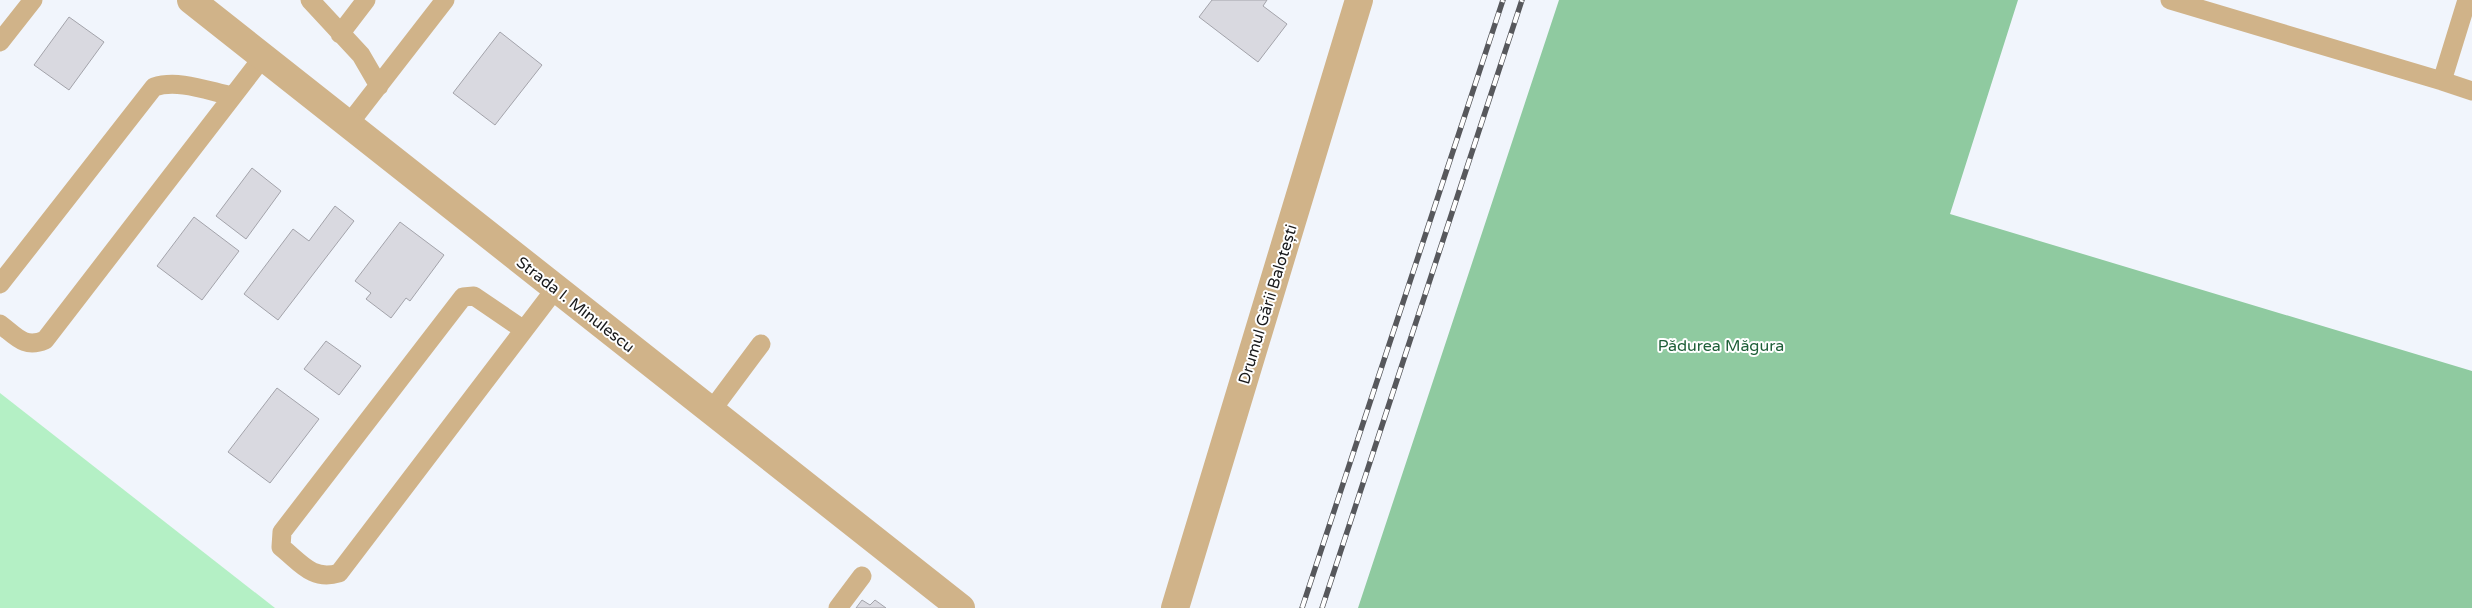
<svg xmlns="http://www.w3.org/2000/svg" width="2472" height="608" viewBox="0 0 2472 608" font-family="'Varela Round',sans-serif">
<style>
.green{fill:#b4f0c5}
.forest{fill:#8fcaa0}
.building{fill:#d9d9e0;stroke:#a3a3aa}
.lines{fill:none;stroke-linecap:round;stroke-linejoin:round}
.lane{stroke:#d0b389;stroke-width:19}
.street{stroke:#d0b389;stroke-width:28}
.rail-casing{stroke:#57585c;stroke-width:5.5}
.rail{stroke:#fff;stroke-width:4;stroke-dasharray:11;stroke-linecap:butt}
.labels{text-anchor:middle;stroke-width:4;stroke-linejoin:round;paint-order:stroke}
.street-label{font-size:16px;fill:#18191b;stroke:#fff}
.park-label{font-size:16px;fill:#1e5f38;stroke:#fff}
</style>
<rect width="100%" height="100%" fill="#f1f5fc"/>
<!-- green -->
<path class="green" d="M0,393L275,608H0Z"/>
<!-- forest -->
<path class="forest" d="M1559,0H2018L1950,214L2472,371V608H1358Z"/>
<!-- building -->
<path class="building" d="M1212,0H1267L1263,6L1287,24L1258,62L1199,17Z
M69,17L104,42L69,90L34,65Z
M500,32L542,65L495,125L453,93Z
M252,168L281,191L246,239L216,216Z
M335,206L354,221L278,320L244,294L293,229L309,241Z
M194,217L239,251L202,300L157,266Z
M400,222L444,255L410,301L406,298L391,318L366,299L371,293L355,281Z
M326,341L361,366L339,395L304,369Z
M277,388L319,419L270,483L228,452Z
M862,600L870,605L875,600L886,608H856Z"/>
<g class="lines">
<!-- lane -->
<path class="lane" d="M310,0L361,55L379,86
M2170,0L2442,81
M2467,0L2442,81L2472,91
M340,34L366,0
M0,42L33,0
M348,125L445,0
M0,284L154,87C178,79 208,91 232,96
M0,324C16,336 24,349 45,340L263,57
M524,330L474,296L463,297L282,532L281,547C301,563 312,581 339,573L556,288
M711,411L761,344
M838,608L862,576"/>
<!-- street -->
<path class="street" d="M191,0L961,608
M1175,608L1359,0"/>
<!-- rail casing -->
<g class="rail-casing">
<path id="rail" d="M1302,608L1503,0
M1322,608L1522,0"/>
</g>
<!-- rail -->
<use href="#rail" class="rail"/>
</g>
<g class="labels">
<!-- street labels -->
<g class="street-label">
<text transform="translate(576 304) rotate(38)" y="6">Strada I. Minulescu</text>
<text transform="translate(1267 304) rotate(-73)" y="6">Drumul Gării Balotești</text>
</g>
<!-- park labels -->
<g class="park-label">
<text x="1721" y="351">Pădurea Măgura</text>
</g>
</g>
</svg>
